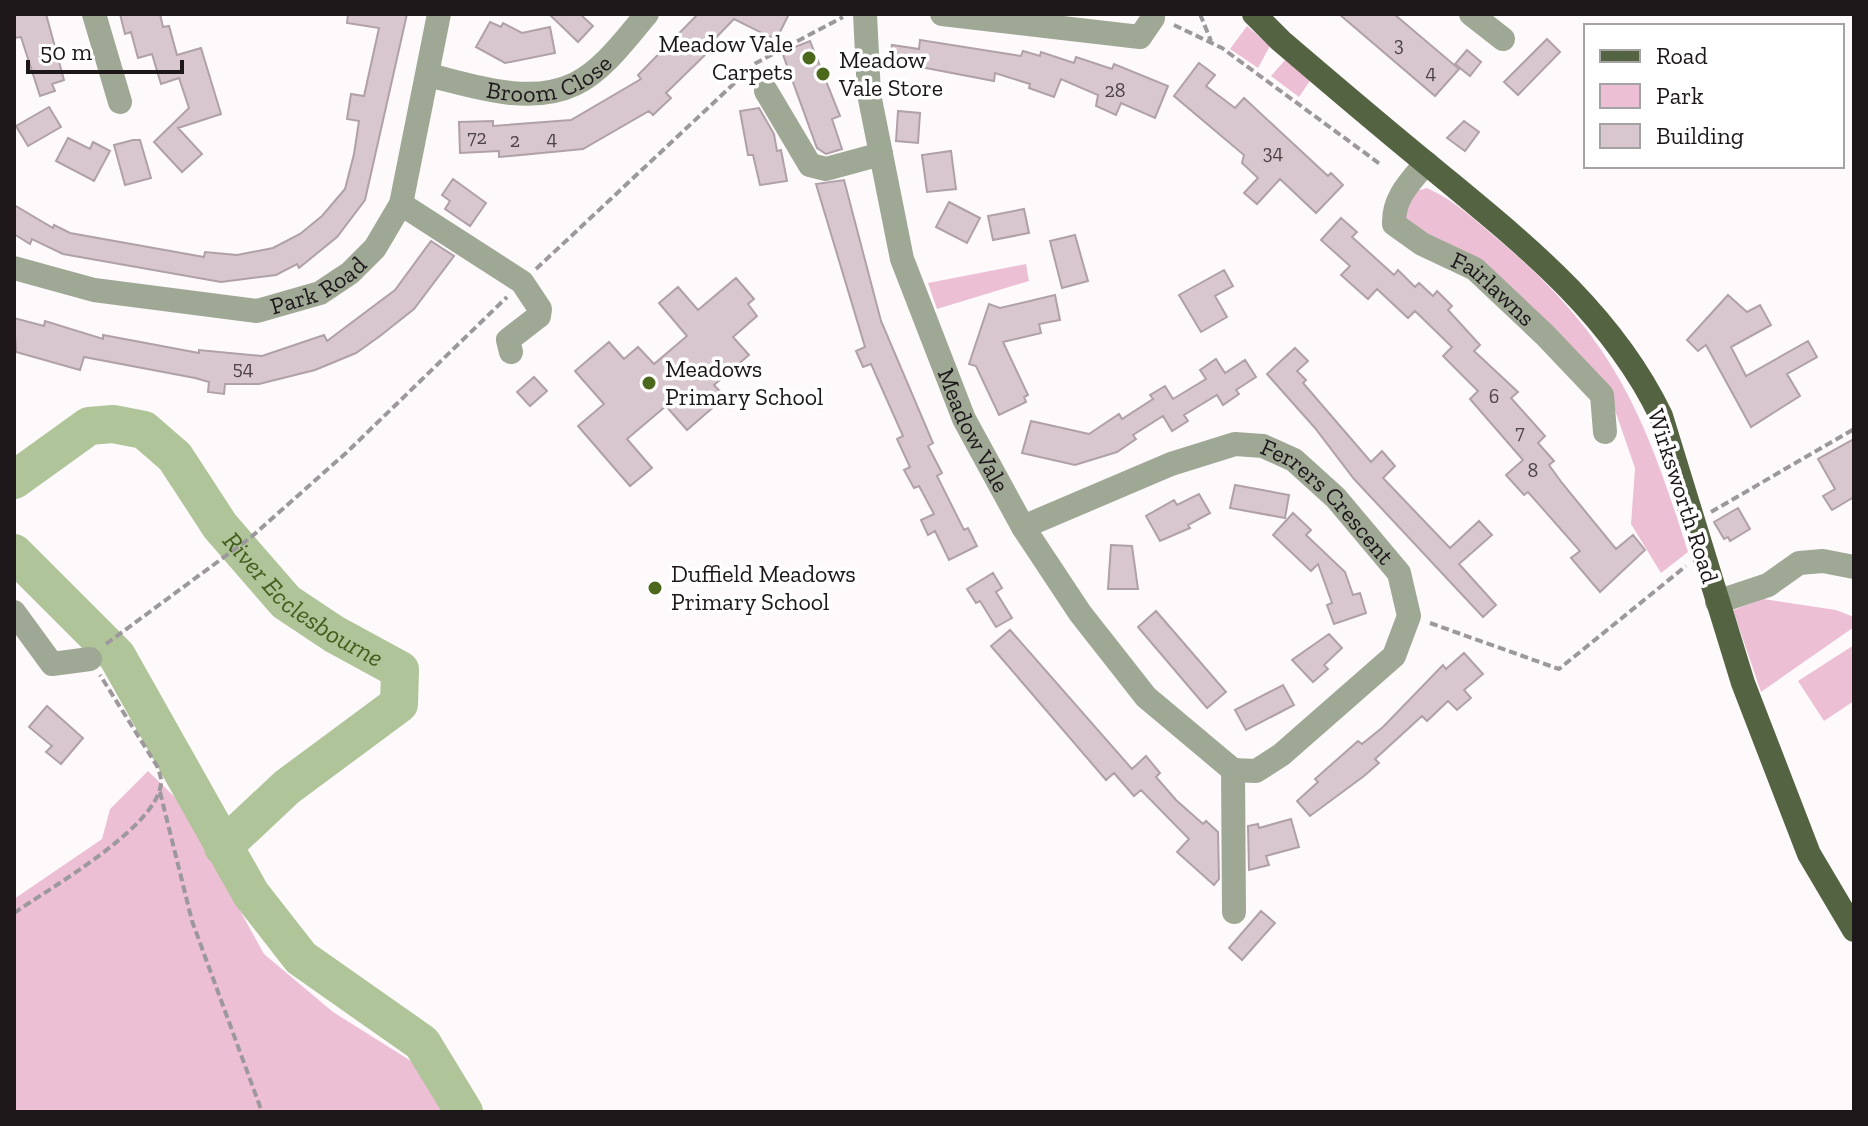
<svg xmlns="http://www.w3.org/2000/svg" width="1868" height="1126" viewBox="0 0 1868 1126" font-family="'Zilla Slab',serif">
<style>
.green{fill:#edbfd5}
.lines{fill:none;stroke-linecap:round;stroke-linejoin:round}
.river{stroke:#afc498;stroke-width:38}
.building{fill:#d9c7cf;stroke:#b0a0a7;stroke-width:2}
.path{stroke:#9d989b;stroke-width:4;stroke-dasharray:8 4;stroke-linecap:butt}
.minor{stroke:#9fa895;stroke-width:24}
.major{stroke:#546442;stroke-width:24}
.poi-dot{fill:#4b681c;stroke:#fff;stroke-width:3}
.labels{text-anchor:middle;stroke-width:7;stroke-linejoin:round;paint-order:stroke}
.number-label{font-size:20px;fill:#4c4347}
.poi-label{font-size:24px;fill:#1d171a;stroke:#fff;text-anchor:start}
.street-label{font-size:24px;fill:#1d171a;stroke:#fff}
.water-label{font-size:26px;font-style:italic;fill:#445e1e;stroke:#fff}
</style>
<rect width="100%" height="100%" fill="#fefafc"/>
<!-- green -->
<path class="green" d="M1247,26L1270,46L1258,68L1230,49Z
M1285,60L1310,81L1299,97L1271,76Z
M1427,188C1456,201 1477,222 1501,242C1614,338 1645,415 1688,552L1661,573L1631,524L1635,468L1609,393L1446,247L1404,218L1413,192Z
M1026,264L1029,281L937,309L928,283Z
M1763,599L1836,610L1854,617V627L1761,692L1733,610Z
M1854,645V701L1824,721L1798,681Z
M148,771L180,802L264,954L333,1012L419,1066L451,1112H14V899L102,839L110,809Z"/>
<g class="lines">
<!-- river -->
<g class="river">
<path id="s1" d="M14,480L89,426L113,424L144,430L175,457L220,526L286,602L334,634L400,670L399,704L287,787L223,847"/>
<path d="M14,553L117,656L251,894L301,958L422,1043L464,1112"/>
</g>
</g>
<!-- building -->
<path class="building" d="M14,14H46L64,80L52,84L55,91L40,96L21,37L14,38Z
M120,14H160L163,27L169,26L177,55L201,48L221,114L178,128L202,154L182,172L154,142L189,108L179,78L161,84L152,54L138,58L131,32L125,34Z
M348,14H407L365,200L337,237L299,268L297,264L276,275L221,282L63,254L32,239L30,244L14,234V205L53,228L54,225L70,233L204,257L205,252L237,255L273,248L300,234L322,216L345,189L354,154L359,121L347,119L351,94L364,96L379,28L347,23Z
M549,14H580L593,26L578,42Z
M698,14H789L776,40L734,19L705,49L708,52L666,93L671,98L653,115L649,111L583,149L499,157V151L460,153L459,122L493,121V126L571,120L641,79L638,75Z
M1339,14H1394L1459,69L1435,96Z
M490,22L501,27L503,23L522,33L550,27L555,53L505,63L476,47Z
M1547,39L1560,52L1518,95L1504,82Z
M920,40L1021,56L1023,51L1040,56L1041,52L1074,63L1076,57L1112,69L1114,64L1168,86L1155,118L1121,103L1116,115L1096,106L1098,95L1061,79L1054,97L1029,88L1030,84L995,73L994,81L889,61L892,45L919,49Z
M810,41L840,116L832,119L842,149L826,154L817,148L782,52Z
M1467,50L1481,62L1470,76L1455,64Z
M1199,63L1215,75L1206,86L1235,108L1244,98L1328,176L1331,173L1343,185L1316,213L1280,179L1257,204L1244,193L1258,178L1242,163L1244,155L1174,96Z
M49,107L61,127L28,146L16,126Z
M759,108L774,134L777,151L781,150L787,181L760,185L753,155H748L740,111Z
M898,111L920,113L918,143L896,141Z
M1464,121L1479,132L1465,151L1447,138Z
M68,138L90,149L93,142L110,151L94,181L56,161Z
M133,140H140L151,178L125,185L114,145Z
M951,151L956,189L927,192L922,155Z
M453,179L486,203L470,226L445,209L450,201L442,195Z
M844,180L881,321L933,443L928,446L942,473L937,476L964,530L968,528L977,546L949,560L935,531L928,535L921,520L934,514L919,486L914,488L904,470L910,467L897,439L903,436L871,364L863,367L856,351L865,347L816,184Z
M949,202L980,218L967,243L936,227Z
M1024,209L1029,233L993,240L988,216Z
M1341,218L1357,232L1352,237L1394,275L1398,270L1415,287L1419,283L1433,296L1437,291L1452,306L1448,310L1480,345L1474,351L1518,392L1511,398L1545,436L1538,443L1554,461L1549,465L1562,483L1616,549L1633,535L1645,550L1600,592L1571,558L1580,551L1528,492L1524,495L1506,475L1523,460L1470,399L1478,391L1443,356L1452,347L1415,311L1408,318L1377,289L1368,299L1341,275L1350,266L1321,240Z
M1075,235L1088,281L1062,288L1050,241Z
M431,241L454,256L414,309L380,336L356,353L315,370L259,384H225L224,394L208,392L209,382L195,378L84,357L80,370L16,352L14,318L44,326L45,321L103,339V335L199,353V350L262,356L324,335L327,341L395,290Z
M1224,270L1233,286L1215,296L1227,317L1201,332L1179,295Z
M736,278L754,299L748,304L757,316L733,337L749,355L714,385L725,397L687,430L666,406L627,439L652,468L630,486L578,426L604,404L575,371L609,342L624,359L638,347L654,364L687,336L659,303L678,287L698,310Z
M1055,295L1060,320L1039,324L1041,333L1003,342L1028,395L1024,397L1026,402L999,415L976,366L969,364L989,304L1000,308Z
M1728,295L1747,312L1760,305L1771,325L1731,347L1746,376L1808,341L1817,357L1787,374L1800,396L1751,427L1706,345L1698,351L1687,340Z
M1295,348L1308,361L1297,371L1306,380L1303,383L1371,462L1382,451L1395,466L1383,478L1450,548L1479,521L1492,535L1459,564L1496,605L1483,617L1354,479L1315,428L1267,374Z
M1216,359L1225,373L1245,360L1256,377L1236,390L1239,394L1223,405L1217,395L1184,415L1188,421L1172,431L1163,416L1133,435L1136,439L1117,452L1075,465L1022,453L1031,421L1089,434L1119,414L1122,419L1153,399L1150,395L1165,386L1173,399L1206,379L1200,370Z
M534,377L547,391L530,406L517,392Z
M1854,439V497L1832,510L1823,496L1835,489L1818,459Z
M1235,485L1289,495L1285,518L1230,508Z
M1199,494L1210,513L1188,525L1190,528L1160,541L1146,516L1174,500L1177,505Z
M1738,508L1750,529L1730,541L1728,537L1724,539L1714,522Z
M1293,513L1311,530L1306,535L1345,572L1353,595L1360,593L1366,613L1334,624L1327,605L1332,603L1318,564L1311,571L1273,535Z
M1111,545L1132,546L1138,589H1108Z
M993,573L1002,588L996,592L1012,618L996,627L980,601L976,603L967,589Z
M1156,611L1226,692L1207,708L1138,627Z
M1010,630L1132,769L1146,756L1160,773L1156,777L1176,800L1203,824L1206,821L1218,832L1219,879L1214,885L1177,852L1189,839L1141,790L1134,796L1114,773L1106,780L991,646Z
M1329,634L1342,648L1324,665L1328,669L1313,682L1292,660Z
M1464,653L1483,674L1464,690L1471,698L1457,710L1448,701L1427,721L1422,716L1375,759L1379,763L1364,776L1310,816L1297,801L1318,782L1315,779L1358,741L1362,744L1383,727L1443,665L1446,669Z
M1283,685L1294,705L1246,730L1235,710Z
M47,706L83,738L61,764L46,752L52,746L29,727Z
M1291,819L1299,847L1266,856L1269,865L1249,870L1248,826L1258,824L1259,828Z
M1261,911L1275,923L1242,960L1229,948Z"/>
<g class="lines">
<!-- path -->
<path class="path" d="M1200,14L1211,41
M1174,25L1222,48L1380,164
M536,269L756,63L843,17
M1711,512L1854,429
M1430,623L1559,669L1686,566
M106,644L250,538L346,453L507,297
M160,792L192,921L262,1112
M14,913C50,888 156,828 161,784C162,778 159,772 157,766L100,675"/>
<!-- minor -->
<g class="minor">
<path d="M94,14L120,102"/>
<path id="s2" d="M865,14L869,94L902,259L964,419L1023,527L1080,613L1146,697L1233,770"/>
<path d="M942,14L1140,37L1153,18L1152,14"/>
<path d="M1471,14L1503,39"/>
<path id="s3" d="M428,75C474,86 529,106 575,84C604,70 627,37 647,14"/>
<path d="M766,91L810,165L826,169L881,154"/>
<path id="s4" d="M1426,163C1410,182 1393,198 1394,224L1422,244L1475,269L1545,335L1602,395L1605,432"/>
<path d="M401,204L522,282L540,309L539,316L508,340L511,352"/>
<path id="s5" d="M14,268L94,290L257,311L320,293L350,273L375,248L401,204L439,14"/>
<path id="s6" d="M1023,527L1171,464L1235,444L1263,446L1294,460L1336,498L1399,573L1409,616L1394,656L1281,755L1256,771L1233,770"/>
<path d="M1717,602L1768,585L1799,563L1823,561L1854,567"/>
<path d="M14,612L52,664L90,659"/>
<path d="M1233,770L1234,912"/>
</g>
<!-- major -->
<path class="major" d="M1254,14L1281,41C1329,82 1377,123 1426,163C1516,238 1609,308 1661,416L1743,683L1809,854L1854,930"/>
</g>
<!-- markers -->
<g class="poi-dot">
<circle cx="809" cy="58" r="8"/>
<circle cx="823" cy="74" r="8"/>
<circle cx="649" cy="383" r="8"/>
<circle cx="655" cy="588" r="8"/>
</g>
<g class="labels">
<!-- number labels -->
<g class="number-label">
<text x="1399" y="51">3</text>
<text x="1431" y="79">4</text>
<text x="1115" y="97">28</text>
<text x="477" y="144">72</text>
<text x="552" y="145">4</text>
<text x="515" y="147">2</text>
<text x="1273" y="159">34</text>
<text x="243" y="375">54</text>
<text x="1494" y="403">6</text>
<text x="1520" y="439">7</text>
<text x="1533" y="477">8</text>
</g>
<!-- poi labels -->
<g class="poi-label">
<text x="793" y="52" text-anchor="end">Meadow Vale<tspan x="793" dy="28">Carpets</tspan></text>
<text x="839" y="68">Meadow<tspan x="839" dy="28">Vale Store</tspan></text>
<text x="665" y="377">Meadows<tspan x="665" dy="28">Primary School</tspan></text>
<text x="671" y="582">Duffield Meadows<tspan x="671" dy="28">Primary School</tspan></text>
</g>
<!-- street labels -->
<g class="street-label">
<text dy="8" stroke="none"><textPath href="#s3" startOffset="126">Broom Close</textPath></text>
<text dy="8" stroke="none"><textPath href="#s5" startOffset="314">Park Road</textPath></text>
<text dy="8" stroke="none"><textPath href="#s4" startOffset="190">Fairlawns</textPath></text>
<text dy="8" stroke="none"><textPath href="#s2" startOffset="434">Meadow Vale</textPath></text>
<text transform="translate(1683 496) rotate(72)" y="8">Wirksworth Road</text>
<text dy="8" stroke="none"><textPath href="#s6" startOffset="342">Ferrers Crescent</textPath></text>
</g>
<!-- water labels -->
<g class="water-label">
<text dy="9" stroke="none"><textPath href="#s1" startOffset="384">River Ecclesbourne</textPath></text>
</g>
</g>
<!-- border -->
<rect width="1868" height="1126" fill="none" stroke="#1d171a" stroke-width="32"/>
<!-- legend -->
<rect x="1584" y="24" width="260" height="144" fill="#ffffff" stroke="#a5a2a3" stroke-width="2"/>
<rect x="1600" y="50" width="40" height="12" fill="#546442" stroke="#a5a2a3" stroke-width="2"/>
<text x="1656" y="64" font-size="24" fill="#1d171a">Road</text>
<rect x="1600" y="84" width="40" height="24" fill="#edbfd5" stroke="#a5a2a3" stroke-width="2"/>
<text x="1656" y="104" font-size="24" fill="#1d171a">Park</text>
<rect x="1600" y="124" width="40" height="24" fill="#d9c7cf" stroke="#a5a2a3" stroke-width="2"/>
<text x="1656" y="144" font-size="24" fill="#1d171a">Building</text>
<!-- scale -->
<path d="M28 60v12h154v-12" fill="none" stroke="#1d171a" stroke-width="4"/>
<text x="40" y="60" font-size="24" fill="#1d171a" stroke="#ffffff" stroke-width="6" paint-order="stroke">50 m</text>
</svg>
